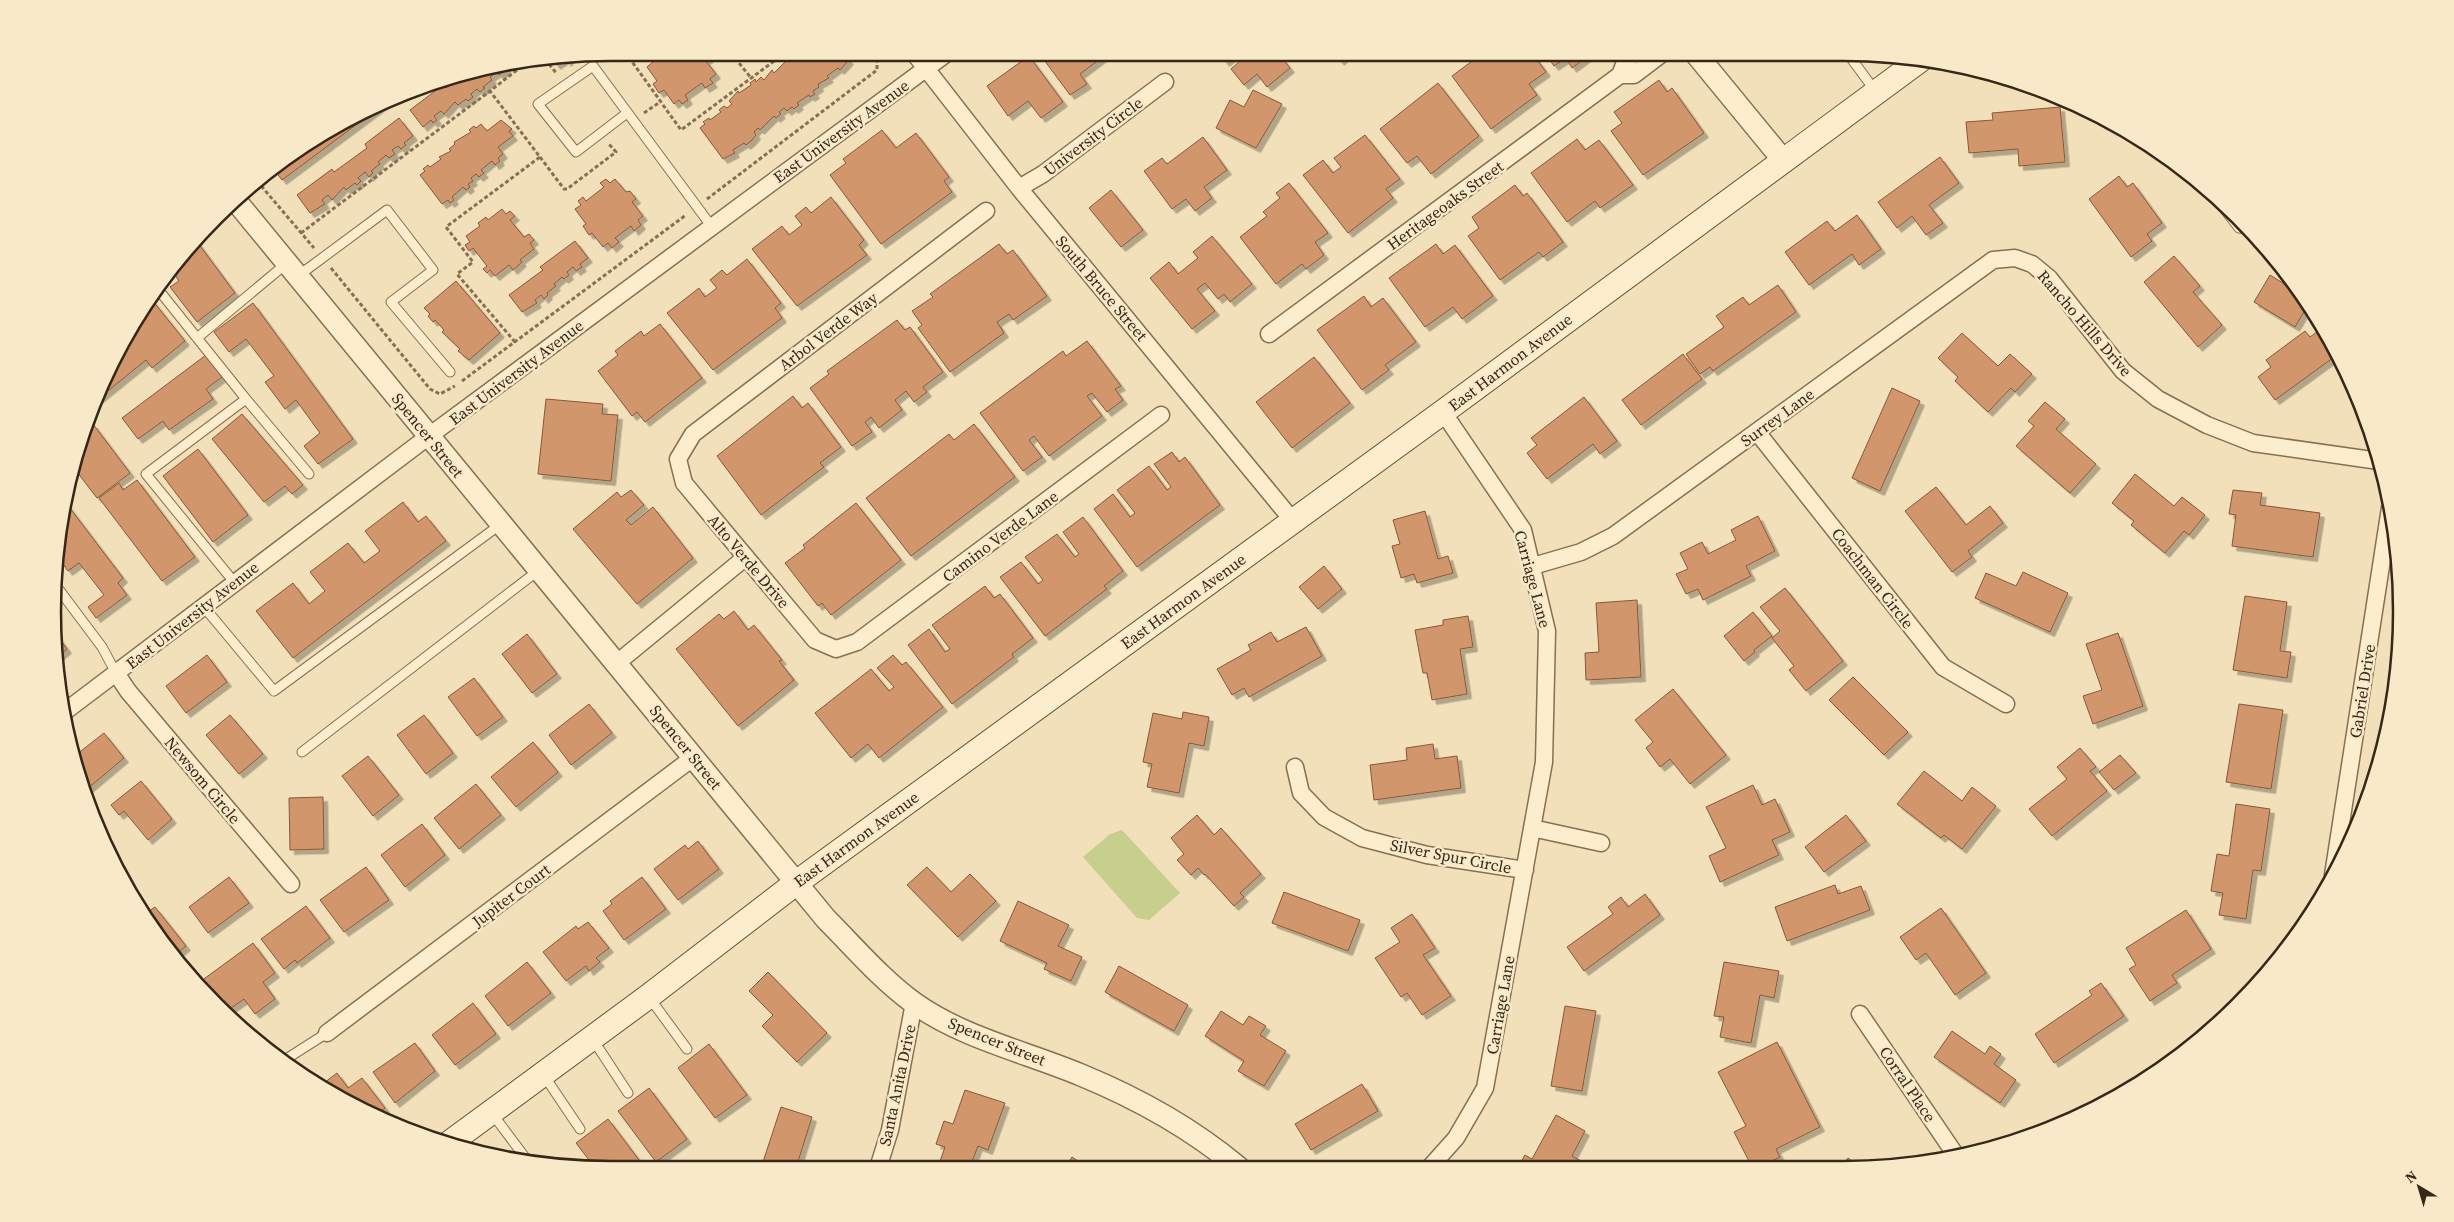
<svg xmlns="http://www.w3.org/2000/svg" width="2454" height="1222" viewBox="0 0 2454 1222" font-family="'Source Serif 4',serif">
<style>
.green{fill:#c7cf8d}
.building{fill:#d2966c;stroke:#895737;filter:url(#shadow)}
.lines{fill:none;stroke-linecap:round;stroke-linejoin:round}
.service-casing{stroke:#886f53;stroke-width:11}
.minor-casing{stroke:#886f53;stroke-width:19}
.tertiary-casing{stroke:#886f53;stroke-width:24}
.secondary-casing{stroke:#6a5036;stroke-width:26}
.path{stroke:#886f53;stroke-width:3;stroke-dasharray:4 2.5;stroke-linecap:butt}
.service{stroke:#fcedcc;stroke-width:9}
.minor{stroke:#fcedcc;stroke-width:16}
.tertiary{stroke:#fcedcc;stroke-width:21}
.secondary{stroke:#fcedcc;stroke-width:24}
.labels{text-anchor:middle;stroke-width:5;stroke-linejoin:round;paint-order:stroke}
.street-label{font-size:16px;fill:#362719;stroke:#f8eac9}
.rim{fill:none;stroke:#362719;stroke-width:2.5}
</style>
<defs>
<filter id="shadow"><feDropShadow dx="4.5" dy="4.5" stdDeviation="0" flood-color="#0004"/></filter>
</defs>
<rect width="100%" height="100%" fill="#f1e0b9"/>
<!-- green -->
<path class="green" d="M1122,830L1180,893L1149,920L1137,918L1083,857L1110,834Z"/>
<!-- building -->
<path class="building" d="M665,53H705L709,58L705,60L716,74L710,79L713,83L705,88L702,83L685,95L688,100L682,104L679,100L674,104L664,90L659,93L653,84L657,81L647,67L653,62L650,59L655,54L658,58Z
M795,53H843L849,60L840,70L838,68L827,76L829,78L818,84L819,87L813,91L815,94L810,97L809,95L797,103L799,105L794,109L792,107L787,111L784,108L779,112L781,114L776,118L774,116L760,130L758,128L754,132L756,135L751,141L746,145L744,143L733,150L735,153L723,159L700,128L705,124L703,122L709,118L710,120L721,112L719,110L724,106L727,108L732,104L729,101L738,91L739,93L751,85L750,83L755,79L756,82L761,77L764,80L772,70L774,73L789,58L790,60L796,57Z
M1039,53H1108L1080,74L1087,84L1070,95Z
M1218,53H1278L1290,68L1267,87L1257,74L1244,85L1231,69L1240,61L1235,54L1225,62Z
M1333,53H1348L1340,61Z
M1483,53H1532L1546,72L1529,84L1537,95L1491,129L1452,76Z
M1545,53H1592L1572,68L1566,58L1554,66Z
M571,56L567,62L565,59L556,65L551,58Z
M1029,56L1063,102L1041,118L1028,101L1008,116L987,86Z
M508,63L504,66L507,69L499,75L497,72L490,77L492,80L483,87L485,88L480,92L477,89L471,94L473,97L468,101L466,99L458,105L455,102L444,114L441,111L434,116L437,120L433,123L431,120L423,127L410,110L443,85L446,88L465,73Z
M1659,80L1667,92L1672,88L1704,133L1643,175L1611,131L1622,123L1614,112Z
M1438,83L1479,136L1431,174L1417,156L1407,163L1380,129Z
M1253,90L1282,104L1256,148L1216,128L1230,100L1244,107Z
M384,104L282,180L272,167L332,127Z
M2060,107L2065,162L2019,166L2018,149L1969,153L1966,122L1993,120L1992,113Z
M399,118L413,136L404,143L406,145L401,149L398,146L392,150L395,154L389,158L386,155L378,162L380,164L371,171L373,173L369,177L365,172L358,178L361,181L357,185L355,183L346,190L344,187L332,200L328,195L322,200L325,204L310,213L297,195L332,169L334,172L367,148L365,144Z
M501,120L512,129L509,131L513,136L498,147L503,154L498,158L500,161L495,165L492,161L481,170L484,173L479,177L476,174L471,178L473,181L468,184L470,187L466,190L463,187L452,197L454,200L450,203L448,200L442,204L420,175L425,171L423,169L428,165L430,167L441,159L439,157L451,151L449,149L455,144L454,142L471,132L469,130L474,126L476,128L481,124L487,131Z
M882,130L896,148L916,133L949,177L944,181L952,192L881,244L830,175L846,163L843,159Z
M1365,135L1400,179L1386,189L1393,198L1348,233L1303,175L1323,160L1333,173L1341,167L1334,158Z
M1203,137L1227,170L1204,187L1212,198L1195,211L1186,199L1172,209L1144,171L1162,158L1167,164Z
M1577,139L1585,150L1599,140L1633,185L1600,208L1595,201L1567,222L1531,173Z
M1940,157L1959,183L1929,205L1943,223L1926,235L1912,216L1897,228L1878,202Z
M2119,176L2127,187L2133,183L2162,223L2147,234L2152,241L2131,257L2089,199Z
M606,179L610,183L615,179L626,192L630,191L636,199L632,202L643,216L638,220L641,225L634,231L631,226L615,238L619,242L612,248L608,243L603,247L592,233L589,235L583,226L586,224L575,209L581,205L578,201L583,197L586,201L604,187L600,183Z
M1289,183L1328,233L1315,242L1324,255L1306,269L1302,264L1276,284L1240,237L1267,216L1263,212L1280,198L1276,193Z
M1515,185L1523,196L1527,193L1563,242L1543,257L1539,252L1500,280L1468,236L1479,228L1472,217Z
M1111,190L1143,230L1121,247L1089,208Z
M831,197L864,240L859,245L867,255L797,306L752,249L782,226L789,235L802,225L795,216L806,207L811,213Z
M502,209L506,214L510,211L515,216L510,220L524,237L529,234L534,240L530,243L534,249L520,260L522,262L513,270L509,265L495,276L490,270L487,273L483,269L487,266L473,248L469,251L465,245L470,242L466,236L480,226L478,223L486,217L488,220Z
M1857,215L1881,249L1859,265L1852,254L1809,285L1785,252L1827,221L1835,231Z
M1212,236L1252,284L1230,302L1224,294L1218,299L1205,283L1197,289L1215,311L1192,329L1150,278L1169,262L1178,274L1198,258L1193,252Z
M195,239L235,293L197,322L170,287L179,281L171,269Z
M575,241L588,258L580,264L582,267L576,271L573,267L567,272L569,275L564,279L562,277L554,284L556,286L547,293L548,295L544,299L541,295L535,300L537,303L522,312L509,295L543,270L540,267Z
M999,244L1007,254L1013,250L1047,296L1013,320L1009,314L997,322L1004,333L950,372L918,328L922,325L912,311L933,297L930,294Z
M1436,244L1443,254L1455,245L1493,296L1462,319L1453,307L1425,327L1389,278Z
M2174,256L2200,286L2193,292L2222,325L2198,347L2144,282Z
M747,259L781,303L775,308L782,318L713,370L667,313L699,288L705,297L717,288L710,280L722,270L727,275Z
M2270,275L2299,293L2308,305L2295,327L2254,302Z
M456,281L500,333L469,360L458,351L460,349L442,332L444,330L435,320L433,322L428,316L430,314L424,308Z
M1778,285L1796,312L1713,371L1710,367L1700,374L1686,354L1724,327L1716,316L1743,297L1749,305Z
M1364,296L1371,307L1383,298L1416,342L1385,365L1389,370L1362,390L1317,330Z
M152,300L185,341L152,368L146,360L93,403L143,308Z
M253,303L353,439L318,464L304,446L320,433L296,400L285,409L265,382L274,376L246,339L229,352L214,332Z
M897,320L905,330L910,327L943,372L923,387L927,392L914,402L906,391L895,400L902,410L879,428L871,417L865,422L872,432L852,446L810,388L829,374L827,371Z
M660,324L702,378L645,422L637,412L632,416L598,371L618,355L615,351L641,331L644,336Z
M2324,327L2337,355L2275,400L2258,377L2271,367L2266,360L2305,331L2310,337Z
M1962,333L1998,366L2010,354L2032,374L2015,392L2011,388L1988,412L1955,381L1958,377L1938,358Z
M1087,341L1121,386L1115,389L1123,400L1107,412L1092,393L1087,396L1102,416L1049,456L1034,436L1029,440L1042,457L1023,471L980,413L1063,351L1066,356Z
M1683,354L1702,379L1641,425L1622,400Z
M206,355L222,377L206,389L213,399L169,430L163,421L138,439L122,418Z
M1314,357L1350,403L1292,448L1256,402Z
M1892,388L1920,401L1880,491L1852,478Z
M793,396L802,408L808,403L841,447L820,463L824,467L761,515L717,456Z
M1584,397L1617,441L1600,454L1593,444L1547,479L1527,453L1537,445L1531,438Z
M546,399L603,404L602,414L618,415L611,481L538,474Z
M2045,402L2065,419L2056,429L2096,464L2070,493L2016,446L2034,426L2028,421Z
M242,414L303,485L292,494L285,486L264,502L212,439Z
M93,424L130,473L97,498L74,468L85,429Z
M974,424L1015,477L911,556L866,498L949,434L954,440Z
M198,449L248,515L213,542L163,476Z
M1172,452L1179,462L1185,457L1220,505L1137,567L1094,509L1113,494L1130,517L1135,513L1117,490L1149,466L1167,490L1171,487L1154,464Z
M2135,474L2174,506L2182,497L2205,515L2189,535L2184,531L2165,553L2131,525L2134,521L2112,503Z
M137,480L195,557L162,581L99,498L119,483L123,490Z
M1936,487L1966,525L1990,506L2003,523L1968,551L1972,557L1952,572L1905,511Z
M631,490L644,505L626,520L631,525L653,507L693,558L637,604L573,529L617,492L621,497Z
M2233,490L2262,493L2260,505L2320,513L2313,557L2232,546L2236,515L2229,514Z
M403,502L418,522L426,516L446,541L293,658L256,611L293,583L309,604L325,591L310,572L348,543L364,563L380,551L365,531Z
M66,503L123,578L118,583L127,595L96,618L88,607L104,595L79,563L68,571L56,555L65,548L58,539L63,505Z
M856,503L901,560L831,615L822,603L818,606L785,563L805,548L803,545Z
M1425,511L1438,559L1448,556L1453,573L1417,583L1414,574L1401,578L1392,546L1400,544L1393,520Z
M1758,516L1775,551L1746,566L1751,576L1703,600L1698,589L1686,594L1676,574L1688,569L1680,553L1702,542L1708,554L1736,540L1731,530Z
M1083,517L1123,571L1104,586L1107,589L1045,636L1000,577L1021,562L1038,584L1043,580L1025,557L1057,534L1075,557L1079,554L1063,532Z
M1324,566L1342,589L1318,609L1299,587Z
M2023,572L2068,593L2050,632L1975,598L1986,573L2016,586Z
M985,586L994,598L1000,594L1033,638L1012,654L1014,657L952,704L908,645L929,629L945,652L950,649L932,625Z
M1785,588L1843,661L1806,691L1789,670L1794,666L1772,638L1780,631L1760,607Z
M2245,596L2287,602L2280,651L2291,652L2287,678L2233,670Z
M1637,600L1641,677L1586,680L1585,653L1599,652L1596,603Z
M734,611L748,630L754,625L782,660L779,661L794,680L738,726L676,649L719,614L724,619Z
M1753,612L1772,636L1754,650L1755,652L1744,661L1724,636Z
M1468,616L1473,647L1460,649L1467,694L1432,700L1427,673H1423L1415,630L1443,625V620Z
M1306,627L1322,656L1249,697L1244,688L1232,695L1217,669L1251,650L1248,645L1271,632L1277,642Z
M2118,633L2143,706L2093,724L2083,696L2102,690L2086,644Z
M56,634L67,649L56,658Z
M527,634L557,674L532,693L502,654Z
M207,655L227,682L186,713L166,686Z
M893,655L902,665L906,662L943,707L879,758L868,744L851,758L815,713L871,669L889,691L894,687L877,668Z
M1853,677L1908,732L1884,755L1829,700Z
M474,678L503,717L477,736L448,697Z
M1673,689L1726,755L1690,784L1670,759L1660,767L1646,748L1653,742L1635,720Z
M589,704L612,733L571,765L549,735Z
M2239,704L2283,710L2271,789L2226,782Z
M1183,712L1209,717L1204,746L1189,743L1179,793L1147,787L1152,764L1143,762L1153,713L1182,719Z
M230,715L263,754L239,774L206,735Z
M424,715L453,753L426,774L397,735Z
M104,733L124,758L86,790L72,758Z
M533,742L558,772L516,807L491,777Z
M1433,744L1435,759L1457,756L1461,788L1374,800L1370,765L1407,760L1406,748Z
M2080,748L2096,767L2090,771L2107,791L2052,836L2029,809L2067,779L2057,767Z
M2120,755L2136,773L2114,790L2099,772Z
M368,756L399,795L373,816L342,776Z
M1924,771L1962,801L1972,787L1996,806L1962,849L1944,835L1941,838L1897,804Z
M141,781L172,819L148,840L124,811L119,815L111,805Z
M476,784L501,815L459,849L434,818Z
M1753,785L1762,805L1775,799L1790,832L1772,840L1779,855L1720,882L1709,856L1726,848L1706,807Z
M323,797L324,849L290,850L289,798Z
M2236,804L2270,809L2261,871L2253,870L2246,919L2219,915L2223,893L2211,891L2217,854L2229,856Z
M1197,815L1214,835L1221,828L1261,874L1240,893L1244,897L1234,906L1205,874L1204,875L1198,868L1191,875L1177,860L1184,854L1171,838Z
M1846,815L1866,841L1824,872L1805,847Z
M422,824L445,855L405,887L381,855Z
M698,841L719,869L678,900L654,869L685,845L688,849Z
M366,867L389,900L344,932L320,900Z
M927,867L951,892L970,874L996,901L958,937L907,885Z
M229,877L249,903L208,933L189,907Z
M642,877L666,909L624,940L603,911L612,904L610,901Z
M1835,885L1838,894L1861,886L1870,910L1787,941L1775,907Z
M1284,892L1360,920L1348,951L1272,923Z
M1645,894L1660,915L1584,971L1567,947L1613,914L1608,907L1621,897L1628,907Z
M1018,901L1069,925L1058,946L1082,957L1071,981L1044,969L1047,963L1000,941Z
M306,906L330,938L297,963L295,960L284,969L261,939Z
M155,907L186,946L173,957L145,914Z
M1941,908L1986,973L1955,995L1926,953L1916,960L1900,937Z
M2186,910L2211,949L2172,975L2177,983L2150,1001L2129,969L2136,965L2126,948Z
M1412,914L1435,948L1423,955L1451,996L1422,1015L1407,993L1401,997L1375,958L1400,942L1391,928Z
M588,922L609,948L596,958L600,962L589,971L586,966L566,981L543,952L576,926L578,929Z
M253,943L275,973L263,982L275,999L255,1014L244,999L224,1013L197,984Z
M527,962L551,993L508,1026L485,996Z
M1724,962L1779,971L1774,998L1760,995L1751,1043L1720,1037L1724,1017L1714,1016Z
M1119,966L1188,1005L1174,1031L1105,992Z
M768,972L827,1033L797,1062L762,1026L773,1015L749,991Z
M2101,983L2124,1016L2054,1063L2035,1034L2092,995L2089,991Z
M473,1003L496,1034L455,1065L432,1035Z
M1565,1006L1596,1011L1582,1091L1551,1086Z
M1221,1011L1243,1025L1249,1016L1266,1026L1260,1035L1286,1051L1264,1086L1238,1071L1244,1061L1205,1036Z
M1952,1031L1985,1054L1990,1046L2001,1054L1994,1064L2016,1080L2000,1103L1934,1057Z
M1777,1042L1820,1127L1776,1149L1780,1157L1764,1165H1751L1734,1132L1746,1126L1718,1072Z
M415,1043L435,1071L395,1103L373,1072Z
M709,1044L747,1095L715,1118L678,1068Z
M337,1073L348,1088L362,1078L385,1108L375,1116L320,1086Z
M1362,1084L1378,1111L1311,1150L1295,1124Z
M649,1088L687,1139L656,1162L618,1111Z
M965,1090L1005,1103L988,1150L978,1146L970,1167H938L945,1147L936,1144L944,1121L953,1124Z
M781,1107L812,1117L796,1168H761Z
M1556,1115L1585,1131L1572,1156L1590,1166H1519L1525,1155L1532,1159Z
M608,1119L645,1168H595L576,1143Z
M1072,1157L1087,1167H1066Z
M1848,1158L1857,1165H1843Z"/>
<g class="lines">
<!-- service casing -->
<g class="service-casing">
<path id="service" d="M1848,54L1876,92
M627,113L576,152L538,104L593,66L712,227
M2215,197L2239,228L2248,229
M298,276L387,210L433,270L391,302L450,372
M157,288L246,399L309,474
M197,338L287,263
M234,582L146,474L246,399
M54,583L102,647L116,673
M204,607L274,691L501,524
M302,752L539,570
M649,997L687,1049
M592,1038L628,1093
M283,1061L327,1033
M543,1074L580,1129
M491,1112L527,1160"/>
</g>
<!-- minor casing -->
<g class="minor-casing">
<path id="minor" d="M914,53L1019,188L1293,521
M1620,75H1634L1663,53
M1019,188L1043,174L1165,82
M986,211L693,434L678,459L684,483L815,640L836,649L857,642L1161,415
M1269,334L1620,75L1625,62L1636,53
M1757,432L1943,667L2006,704
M1533,566L1581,552L1613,536L1993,260L2015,258L2032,264L2049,278L2123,371L2158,399L2207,425L2253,443L2379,461
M617,663L746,557
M116,673L128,691L291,884
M63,713L429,436L947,53
M1295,767L1301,793L1324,817L1362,838L1427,855L1525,870
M1532,828L1601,843
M2333,875L2390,508
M1860,1014L1955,1154
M327,1033L694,757
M1431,1166L1456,1138L1485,1088L1544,762L1547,631L1523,530L1443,412
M878,1168L890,1130L914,1003"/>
</g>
<!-- tertiary casing -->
<g class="tertiary-casing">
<path id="tertiary" d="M1696,54L1783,160
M236,201L826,919C854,947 882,980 914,1003C963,1038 1026,1052 1081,1075C1137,1098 1191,1128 1238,1167"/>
</g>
<!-- secondary casing -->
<g class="secondary-casing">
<path id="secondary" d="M448,1144L649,996L796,883L1443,412L1920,60"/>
</g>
<!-- path -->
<path class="path" d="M632,53L628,56L681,130L785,53
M731,53L751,78
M545,59L557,74
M644,113L660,102
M540,157L564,189H567L616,152L609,144
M257,181L314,248
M707,199L877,70V62L873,53
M301,233L490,91
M331,268L430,389L440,394L455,386
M515,342L457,274L473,262L446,227L540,157L490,91L530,60
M462,381L686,215"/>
<!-- service -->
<use href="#service" class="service"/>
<!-- minor -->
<use href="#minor" class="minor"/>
<!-- tertiary -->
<use href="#tertiary" class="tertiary"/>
<!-- secondary -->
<use href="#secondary" class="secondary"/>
</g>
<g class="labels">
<!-- street labels -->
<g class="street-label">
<text transform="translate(841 131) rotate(-36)" y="6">East University Avenue</text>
<text transform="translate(1093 136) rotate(-37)" y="6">University Circle</text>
<text transform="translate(1445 205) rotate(-36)" y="6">Heritageoaks Street</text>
<text transform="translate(1102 288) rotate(50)" y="6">South Bruce Street</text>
<text transform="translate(2085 323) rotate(49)" y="6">Rancho Hills Drive</text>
<text transform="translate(828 331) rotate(-37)" y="6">Arbol Verde Way</text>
<text transform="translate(1510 362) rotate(-37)" y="6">East Harmon Avenue</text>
<text transform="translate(516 372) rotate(-37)" y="6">East University Avenue</text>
<text transform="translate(1777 417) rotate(-36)" y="6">Surrey Lane</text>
<text transform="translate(428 435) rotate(51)" y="6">Spencer Street</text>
<text transform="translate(1000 536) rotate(-37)" y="6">Camino Verde Lane</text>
<text transform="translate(749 561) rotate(50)" y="6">Alto Verde Drive</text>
<text transform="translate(1873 578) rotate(52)" y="6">Coachman Circle</text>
<text transform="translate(1533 579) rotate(75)" y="6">Carriage Lane</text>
<text transform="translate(1183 601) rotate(-36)" y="6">East Harmon Avenue</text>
<text transform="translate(192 615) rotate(-38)" y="6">East University Avenue</text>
<text transform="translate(2362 691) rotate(-81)" y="6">Gabriel Drive</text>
<text transform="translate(686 747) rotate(51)" y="6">Spencer Street</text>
<text transform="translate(203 780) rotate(50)" y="6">Newsom Circle</text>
<text transform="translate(856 839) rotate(-36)" y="6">East Harmon Avenue</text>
<text transform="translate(1451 856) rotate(11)" y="6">Silver Spur Circle</text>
<text transform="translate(511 895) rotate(-37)" y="6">Jupiter Court</text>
<text transform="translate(1500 1005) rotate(-80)" y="6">Carriage Lane</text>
<text transform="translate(997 1041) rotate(22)" y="6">Spencer Street</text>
<text transform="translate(1908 1084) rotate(56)" y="6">Corral Place</text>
<text transform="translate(897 1085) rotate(-78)" y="6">Santa Anita Drive</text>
</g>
</g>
<!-- crop -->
<path d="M0 0H2454V1222H0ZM611 61H1843A550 550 0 0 1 2393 611V611A550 550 0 0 1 1843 1161H611A550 550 0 0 1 61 611V611A550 550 0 0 1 611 61Z" fill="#f8eac9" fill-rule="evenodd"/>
<path class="rim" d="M611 61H1843A550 550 0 0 1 2393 611V611A550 550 0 0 1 1843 1161H611A550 550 0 0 1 61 611V611A550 550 0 0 1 611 61Z"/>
<!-- north arrow -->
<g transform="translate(2419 1187) rotate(322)" stroke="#f8eac9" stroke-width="4" paint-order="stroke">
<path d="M0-4L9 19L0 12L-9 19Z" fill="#362719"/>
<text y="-8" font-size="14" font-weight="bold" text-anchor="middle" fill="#362719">N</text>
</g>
</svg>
